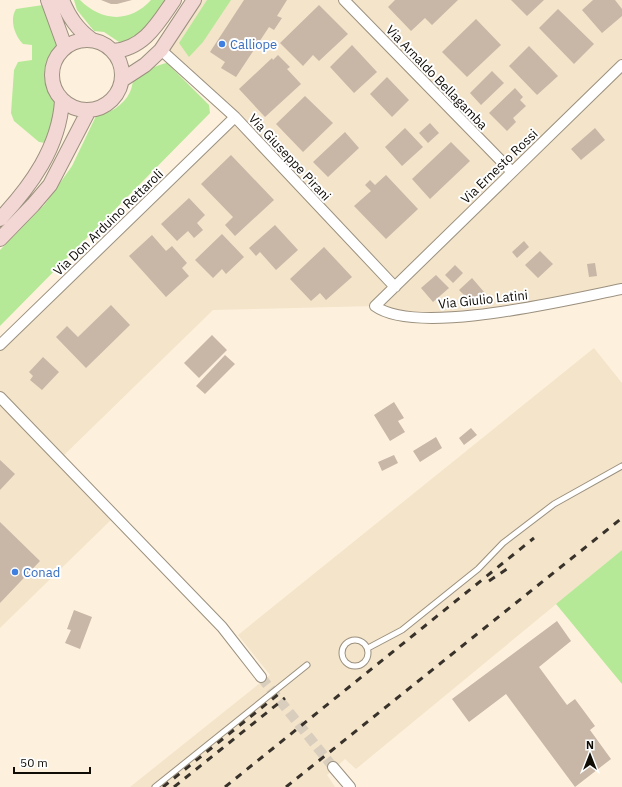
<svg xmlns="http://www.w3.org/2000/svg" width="622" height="787" viewBox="0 0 622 787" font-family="'IBM Plex Sans',sans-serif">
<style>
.built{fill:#f3e4ca}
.green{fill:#b5e997}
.building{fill:#c8b6a7}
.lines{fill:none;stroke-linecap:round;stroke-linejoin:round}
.street-tunnel{stroke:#d9cebd;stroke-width:10;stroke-dasharray:10 5;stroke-linecap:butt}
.lane-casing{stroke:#9b907e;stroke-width:7}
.street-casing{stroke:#9b907e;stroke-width:12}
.secondary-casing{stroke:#9b907e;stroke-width:16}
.lane{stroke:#fff;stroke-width:5}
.street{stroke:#fff;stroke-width:10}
.secondary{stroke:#f3d7d5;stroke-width:14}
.rail{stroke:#38322a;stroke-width:3;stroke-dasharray:7 7;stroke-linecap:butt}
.shop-dot{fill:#3f7fe0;stroke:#fff;stroke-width:1.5}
.labels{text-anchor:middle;stroke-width:4;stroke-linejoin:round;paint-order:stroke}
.shop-label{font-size:13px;fill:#366cbe;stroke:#fff;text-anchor:start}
.street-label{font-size:13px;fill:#0f0b05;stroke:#fff}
</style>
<rect width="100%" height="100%" fill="#fdf1dd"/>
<!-- built -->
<path class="built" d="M194,0H622V289L520,310L415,317L375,306L213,310L60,459L115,516L0,628V345L234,118L161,50Z
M594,348L622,383V550L356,769L345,759L327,775L335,787H130L270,675L238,635Z"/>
<!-- green -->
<path class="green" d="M74,0H80C102,22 130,23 151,0H171L147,29L128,42H119L104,32L94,31L77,10Z
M207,0H231L203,42L189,57L179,43Z
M43,5L59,43C57,50 51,56 49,63C44,77 52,92 60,103L45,143L39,142L14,121L11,113L14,70L18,62L32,60V45L23,44C15,36 9,20 16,9Z
M167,63L209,105L210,113L0,326V250L45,204L72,166L96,116C109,114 124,105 130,92C132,88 132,83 134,80C137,74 159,64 167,63Z
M622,550V684L556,604Z"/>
<!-- building -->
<path class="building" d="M101,0H132L117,4H111Z
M244,0H287L277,16L282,18L274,30L269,27L236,77L221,68L225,62L210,52Z
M395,0H458L432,25L425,18L411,31L388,7Z
M511,0H544L527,16Z
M593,0H615L622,9V16L602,33L582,10Z
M319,5L348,34L319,61L313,55L303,66L280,43Z
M558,9L594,44L574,64L539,28Z
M476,19L501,45L467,77L442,52Z
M352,45L377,72L354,93L330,67Z
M529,46L558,76L537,95L509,66Z
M278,55L290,67L287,69L301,84L265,117L239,89L272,58L273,60Z
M492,71L504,83L481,105L470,93Z
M387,77L409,100L392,117L370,94Z
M515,88L523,97L520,100L526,106L513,118L516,122L507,131L489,113Z
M305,96L333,123L303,152L276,124Z
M430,123L439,133L428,143L419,133Z
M405,128L423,147L402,166L385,147Z
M595,128L605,140L581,160L571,149Z
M345,132L359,148L328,177L313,162Z
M451,142L470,161L430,199L412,179Z
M231,155L274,200L235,236L225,225L233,217L201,184Z
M386,175L418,209L386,239L354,206L371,191L365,185L370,180L375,185Z
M189,198L205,215L197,223L203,230L194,238L188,231L177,241L161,224Z
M275,225L298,250L276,270L260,252L256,256L249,248Z
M222,234L244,257L226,274L222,269L213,278L195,260Z
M152,235L166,251L172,246L187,263L182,268L189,276L166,297L129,256Z
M524,241L529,247L517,258L512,252Z
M324,247L352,277L326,300L320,293L311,301L290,279Z
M540,251L553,264L538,278L525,265Z
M595,263L597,276L589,277L587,264Z
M455,265L463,273L453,283L445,275Z
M436,275L449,288L433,302L421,288Z
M472,278L484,292L472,303L459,290Z
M111,305L130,325L86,368L56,337L67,326L78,337Z
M212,335L227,350L199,378L184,363Z
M225,355L235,364L205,394L196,386Z
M43,357L59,372L42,390L30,380L33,376L29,372Z
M394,402L404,418L398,421L405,432L390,441L374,415Z
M471,428L477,435L464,445L459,438Z
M436,437L442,448L420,462L413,451Z
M394,455L398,463L382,471L378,462Z
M0,460L15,474L0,490Z
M0,522L40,561L0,603Z
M74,610L92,617L80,649L65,643L71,630L67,629Z
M557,621L571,641L539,667L567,705L575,699L595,726L590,730L611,759L575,787L506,694L469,722L452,699Z"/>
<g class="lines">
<!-- street-tunnel -->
<path class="street-tunnel" d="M261,677L333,767"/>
<!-- lane casing -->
<g class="lane-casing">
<path id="lane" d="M342 653a13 13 0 1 1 26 0a13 13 0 1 1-26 0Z
M368,648L402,630L478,569L503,543L554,504L622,466
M155,787L307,665"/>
</g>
<!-- street casing -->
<g class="street-casing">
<path id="street" d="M344,0L512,172
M161,50L235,117L395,287
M622,65L375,306C417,337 570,299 622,289
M0,345L235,117
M0,397L222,627L261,677
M333,767L350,787"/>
</g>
<!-- secondary casing -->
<g class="secondary-casing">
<path id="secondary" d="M48,0L65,47
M62,0C69,17 77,29 92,40
M52 75a35 35 0 1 1 70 0a35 35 0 1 1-70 0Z
M113,51C144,49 158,23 174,0
M122,80L145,65L161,50L194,0
M0,219C31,186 59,147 62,101
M0,239L33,205L50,185L89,110"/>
</g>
<!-- lane -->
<use href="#lane" class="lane"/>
<!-- street -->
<use href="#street" class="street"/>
<!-- secondary -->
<use href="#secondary" class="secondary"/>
<!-- rail -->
<path class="rail" d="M489,581L507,569
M163,787L280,693
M174,787L285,698
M225,787L534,538
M286,787L622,518"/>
</g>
<!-- markers -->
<g class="shop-dot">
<circle cx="222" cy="44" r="4"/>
<circle cx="15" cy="572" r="4"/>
</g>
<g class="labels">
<!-- shop labels -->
<g class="shop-label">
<text x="230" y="49">Calliope</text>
<text x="23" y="577">Conad</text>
</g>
<!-- street labels -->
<g class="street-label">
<text transform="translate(437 77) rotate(46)" y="5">Via Arnaldo Bellagamba</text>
<text transform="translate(290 157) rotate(47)" y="5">Via Giuseppe Pirani</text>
<text transform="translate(499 166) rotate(-44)" y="5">Via Ernesto Rossi</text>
<text transform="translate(108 222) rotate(-44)" y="5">Via Don Arduino Rettaroli</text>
<text transform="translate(483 299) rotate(-6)" y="5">Via Giulio Latini</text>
</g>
</g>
<!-- north arrow -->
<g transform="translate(590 755)" stroke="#ffffff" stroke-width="3" paint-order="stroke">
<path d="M0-3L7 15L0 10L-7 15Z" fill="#0f0b05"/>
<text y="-6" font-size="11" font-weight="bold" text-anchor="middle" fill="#0f0b05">N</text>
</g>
<!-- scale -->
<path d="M14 767v6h76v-6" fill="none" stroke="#0f0b05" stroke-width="2"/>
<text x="20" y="767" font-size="12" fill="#0f0b05" stroke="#ffffff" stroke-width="3" paint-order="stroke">50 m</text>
</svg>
